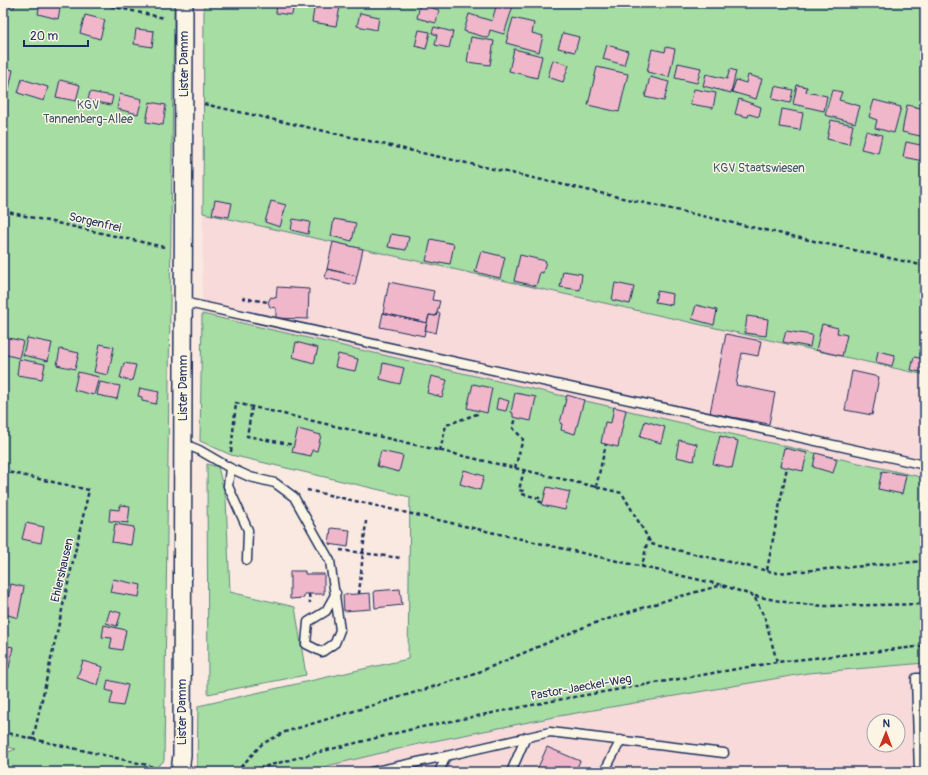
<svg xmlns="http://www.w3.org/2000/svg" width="928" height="775" viewBox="0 0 928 775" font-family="Pangolin,sans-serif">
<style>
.built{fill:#f7dad9;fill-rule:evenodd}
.green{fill:#a5dda2;stroke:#608680}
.building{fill:#f0b7ca;stroke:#1b2f5e}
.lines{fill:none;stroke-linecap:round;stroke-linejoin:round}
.lane-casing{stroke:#1b2f5e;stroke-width:11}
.street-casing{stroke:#1b2f5e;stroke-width:20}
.path{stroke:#1b2f5e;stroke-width:2.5;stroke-dasharray:4 3;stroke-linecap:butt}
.lane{stroke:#fcf5e5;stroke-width:8}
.street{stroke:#fcf5e5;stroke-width:17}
.labels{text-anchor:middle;stroke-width:3;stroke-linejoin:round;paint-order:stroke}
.street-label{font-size:12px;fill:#1b2f5e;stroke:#fcf5e5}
.park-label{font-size:12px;fill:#3e5a6f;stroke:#fcf5e5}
</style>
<rect width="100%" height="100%" fill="#fae9e0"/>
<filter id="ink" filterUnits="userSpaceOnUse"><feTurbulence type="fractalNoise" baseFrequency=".025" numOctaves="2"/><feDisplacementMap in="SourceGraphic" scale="8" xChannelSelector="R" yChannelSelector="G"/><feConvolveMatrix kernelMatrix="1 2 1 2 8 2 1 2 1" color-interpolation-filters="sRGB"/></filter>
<g filter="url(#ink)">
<!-- built -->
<path class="built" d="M203,213L925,375V478L202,314Z
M925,663V772H302L419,744L559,716L808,673ZM874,721H898V745H874Z"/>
<!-- green -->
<path class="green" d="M3,3H174L164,761L150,772H3V754L16,749L3,746Z
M204,3H925V375L203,213Z
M202,314L925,478V663L808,673L559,716L419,744L302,772H197L198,706L408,659L410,497L231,455L200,441Z
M207,464L218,467L226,499L230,592L295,607L306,675L208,694Z"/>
<!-- building -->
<path class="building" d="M3,3H15L14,8L3,5Z
M40,3H61L58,19L38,14Z
M277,3H294L292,15L276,13Z
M315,3L340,7L336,26L312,22Z
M497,3H514L504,34L490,30L488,38L464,31L469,14L492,21Z
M420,4L439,10L436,23L417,18Z
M360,13L379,17L377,30L357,26Z
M85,15L105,20L100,39L80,33Z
M513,18L534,23L532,33L543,36L539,52L506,43Z
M434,27L453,32L449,48L435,45L437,35L432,33Z
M136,29L154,31L152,47L134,44Z
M419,30L430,32L426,49L415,46Z
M563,33L579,37L575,52L558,48Z
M471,37L494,41L490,65L467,62Z
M607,45L628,51L624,65L603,59Z
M666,47L675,49L669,77L647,72L652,49L665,52Z
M514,49L542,56L537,78L509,71Z
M553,60L569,65L563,82L548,77Z
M678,63L701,68L697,83L675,78Z
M597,67L628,74L619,112L588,105Z
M3,68L13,70L9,89L3,88Z
M730,69L736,71L731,93L703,86L706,74L727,79Z
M748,75L762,79L756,99L732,92L736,80L746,83Z
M650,77L669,82L664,101L645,97Z
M22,79L48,87L44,101L18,93Z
M60,80L80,85L76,101L56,97Z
M797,85L807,87L806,92L827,96L824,111L793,104Z
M775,86L793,90L790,103L772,99Z
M694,89L716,93L713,108L690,104Z
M832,90L842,92L839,100L860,106L855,123L825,115Z
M90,92L113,96L111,105L88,100Z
M120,94L142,99L138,114L117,109Z
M739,99L761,107L759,117L749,114L748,117L735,114Z
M874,100L901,107L894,133L875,128L877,120L869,117Z
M150,102L166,105L163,125L146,122Z
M907,105L925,109V137L902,132Z
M782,109L803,113L800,130L779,127Z
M831,120L853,125L849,144L827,139Z
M866,131L882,135L878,153L861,149Z
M906,142L925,146L923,161L903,157Z
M215,200L232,203L229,217L212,214Z
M271,201L286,205L280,227L265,222Z
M293,219L310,222L308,234L291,230Z
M334,219L356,223L352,241L331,236Z
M391,234L409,237L406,250L388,247Z
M431,239L454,244L450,264L440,262V264L426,261Z
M333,242L363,249L357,276L327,269Z
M481,251L505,257L500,278L475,272Z
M520,255L546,261L543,273L540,272L536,286L514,281Z
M327,269L357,276L355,285L325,278Z
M563,271L582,274L580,290L560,287Z
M389,282L434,291L432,300L440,301L436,316L429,315L427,323L383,313Z
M615,283L634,287L630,304L612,300Z
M277,287L309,289L308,319L276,318V308L270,307L268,302L271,297L276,298Z
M657,291L673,294L672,305L655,302Z
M696,305L717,310L714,325L692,319Z
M383,313L427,323L424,336L380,327Z
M437,313H440L436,333L425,330L429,315L436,316Z
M747,316L768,319L766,336L745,333Z
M822,324L838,328L837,333L847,335L842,356L816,350Z
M786,331L812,335L810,347L783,342Z
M726,334L761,341L758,356L742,353L736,385L775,393L769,424L710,413Z
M3,337L23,341L19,358L3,354Z
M27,338L52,343L48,361L23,355Z
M296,342L318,348L314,363L293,357Z
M100,344L114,347L108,375L94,372Z
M60,349L79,353L75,369L57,365Z
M878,351L895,355L892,366L876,362Z
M338,354L358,359L355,371L335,367Z
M914,357L925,359V373L911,370Z
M19,359L45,364L42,379L17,375Z
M124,363L136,365L132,381L120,378Z
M383,363L404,368L400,384L380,379Z
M852,371L879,377L872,415L845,410Z
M78,372L99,377L94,395L74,390Z
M431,376L447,380L442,397L427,393Z
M100,382L120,386L117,399L97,395Z
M473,384L492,388L487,413L467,408Z
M140,388L159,392L156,404L142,401V397L138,396Z
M515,393L536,397L531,421L513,417V413L511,412Z
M567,395L584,400L575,434L561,430L562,424L560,423Z
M498,398L509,401L506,411L496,409Z
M614,407L626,410L618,447L601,443L605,422L611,423Z
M645,421L665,427L661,443L640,437Z
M298,429L321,435L317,451L312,450L311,456L292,452Z
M720,436L738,441L732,468L713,464Z
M679,440L697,444L694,461L676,457Z
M784,448L807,453L803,471L780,466Z
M381,451L403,456L399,472L377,466Z
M816,453L837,459L833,473L813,467Z
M464,470L484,476L480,490L460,484Z
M882,471L906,475L902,494L878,489Z
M547,487L570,492L565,510L542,505Z
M120,505L130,506L128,523L109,521L110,509L119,510Z
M26,523L44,527L41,543L22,539Z
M115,524L134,527L131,545L112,542Z
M331,528L350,530L348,547L329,544Z
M290,571H305V574H324V594H304V598L290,599Z
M113,579L141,585L139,597L110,592Z
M11,584L24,587L18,618L5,614Z
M400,589L402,605L375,608L374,591Z
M370,593L371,609L344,611L343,595Z
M110,610L121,613L117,626L106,623Z
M104,625L126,630L122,650L110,648L112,638L102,637Z
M3,645L13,647L9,668L3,667Z
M83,661L103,667L98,685L77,678Z
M108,680L128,685L123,706L110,704L113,692L106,690Z
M547,747L580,761L575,772H536Z"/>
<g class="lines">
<!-- lane casing -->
<g class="lane-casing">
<path id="lane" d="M183,302L925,465
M182,443L199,450L230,468L250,477L275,483L294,497L330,561L340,630L335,643L322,652L306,644L308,622L326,611L336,593
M230,468L228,486L248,530L247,560
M371,772L446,756
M439,772L446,756L550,732L724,753
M511,772L526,737
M604,772L621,740
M919,772L916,678H925"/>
</g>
<!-- street casing -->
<g class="street-casing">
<path id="street" d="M180,772L182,755L184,3"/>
</g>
<!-- path -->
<path class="path" d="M97,3L164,18
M204,104L925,266
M3,211L164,247
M242,298L268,302
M252,407L247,436L294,445
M440,451L446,425L477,414L478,410
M231,452L236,403L622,493L648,538L642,567
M515,468L523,439L513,428L516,418
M524,470L519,490L523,491L522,494L539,498L538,501L543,503
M3,471L89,490L33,739L3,732
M596,487L606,444
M307,490L722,585L754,596L765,618L777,662
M648,538L651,544L777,573L925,561
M340,550L401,558
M767,570L787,467
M309,594L310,603
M359,594L366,521
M755,596L790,603L825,606L925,604
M33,739L147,765L152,767L151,772
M236,772L262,744L285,732L472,675L589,625L667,600L722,585
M245,772L315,753L417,728L557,700L777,662L925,646"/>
<!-- lane -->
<use href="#lane" class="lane"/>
<!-- street -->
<use href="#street" class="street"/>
</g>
</g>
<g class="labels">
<!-- street labels -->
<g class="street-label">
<text transform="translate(184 64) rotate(-90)" y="4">Lister Damm</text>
<text transform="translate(95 222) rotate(13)" y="4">Sorgenfrei</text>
<text transform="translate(183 388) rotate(-90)" y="4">Lister Damm</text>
<text transform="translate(62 570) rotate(-77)" y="4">Ehlershausen</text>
<text transform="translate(581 687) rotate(-10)" y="4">Pastor-Jaeckel-Weg</text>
<text transform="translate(182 712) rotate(-90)" y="4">Lister Damm</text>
</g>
<!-- park labels -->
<g class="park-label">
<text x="88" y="109">KGV<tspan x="88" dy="14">Tannenberg-Allee</tspan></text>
<text x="759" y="172">KGV Staatswiesen</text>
</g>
</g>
<!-- margin -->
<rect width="928" height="775" fill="none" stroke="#fcf5e5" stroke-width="16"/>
<rect x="8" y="8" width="912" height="759" fill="none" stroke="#1b2f5e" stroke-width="1.5" filter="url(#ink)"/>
<!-- north arrow -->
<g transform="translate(886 733) rotate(1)"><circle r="19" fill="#fcf5e5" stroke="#a2a6af"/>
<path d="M0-3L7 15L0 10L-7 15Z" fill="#c8321e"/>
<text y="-6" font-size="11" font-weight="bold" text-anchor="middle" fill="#1b2f5e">N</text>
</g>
<!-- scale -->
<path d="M24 40v6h64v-6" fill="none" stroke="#1b2f5e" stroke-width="2"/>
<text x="30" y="40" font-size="12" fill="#1b2f5e" stroke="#fcf5e5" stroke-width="3" paint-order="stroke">20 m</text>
</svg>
